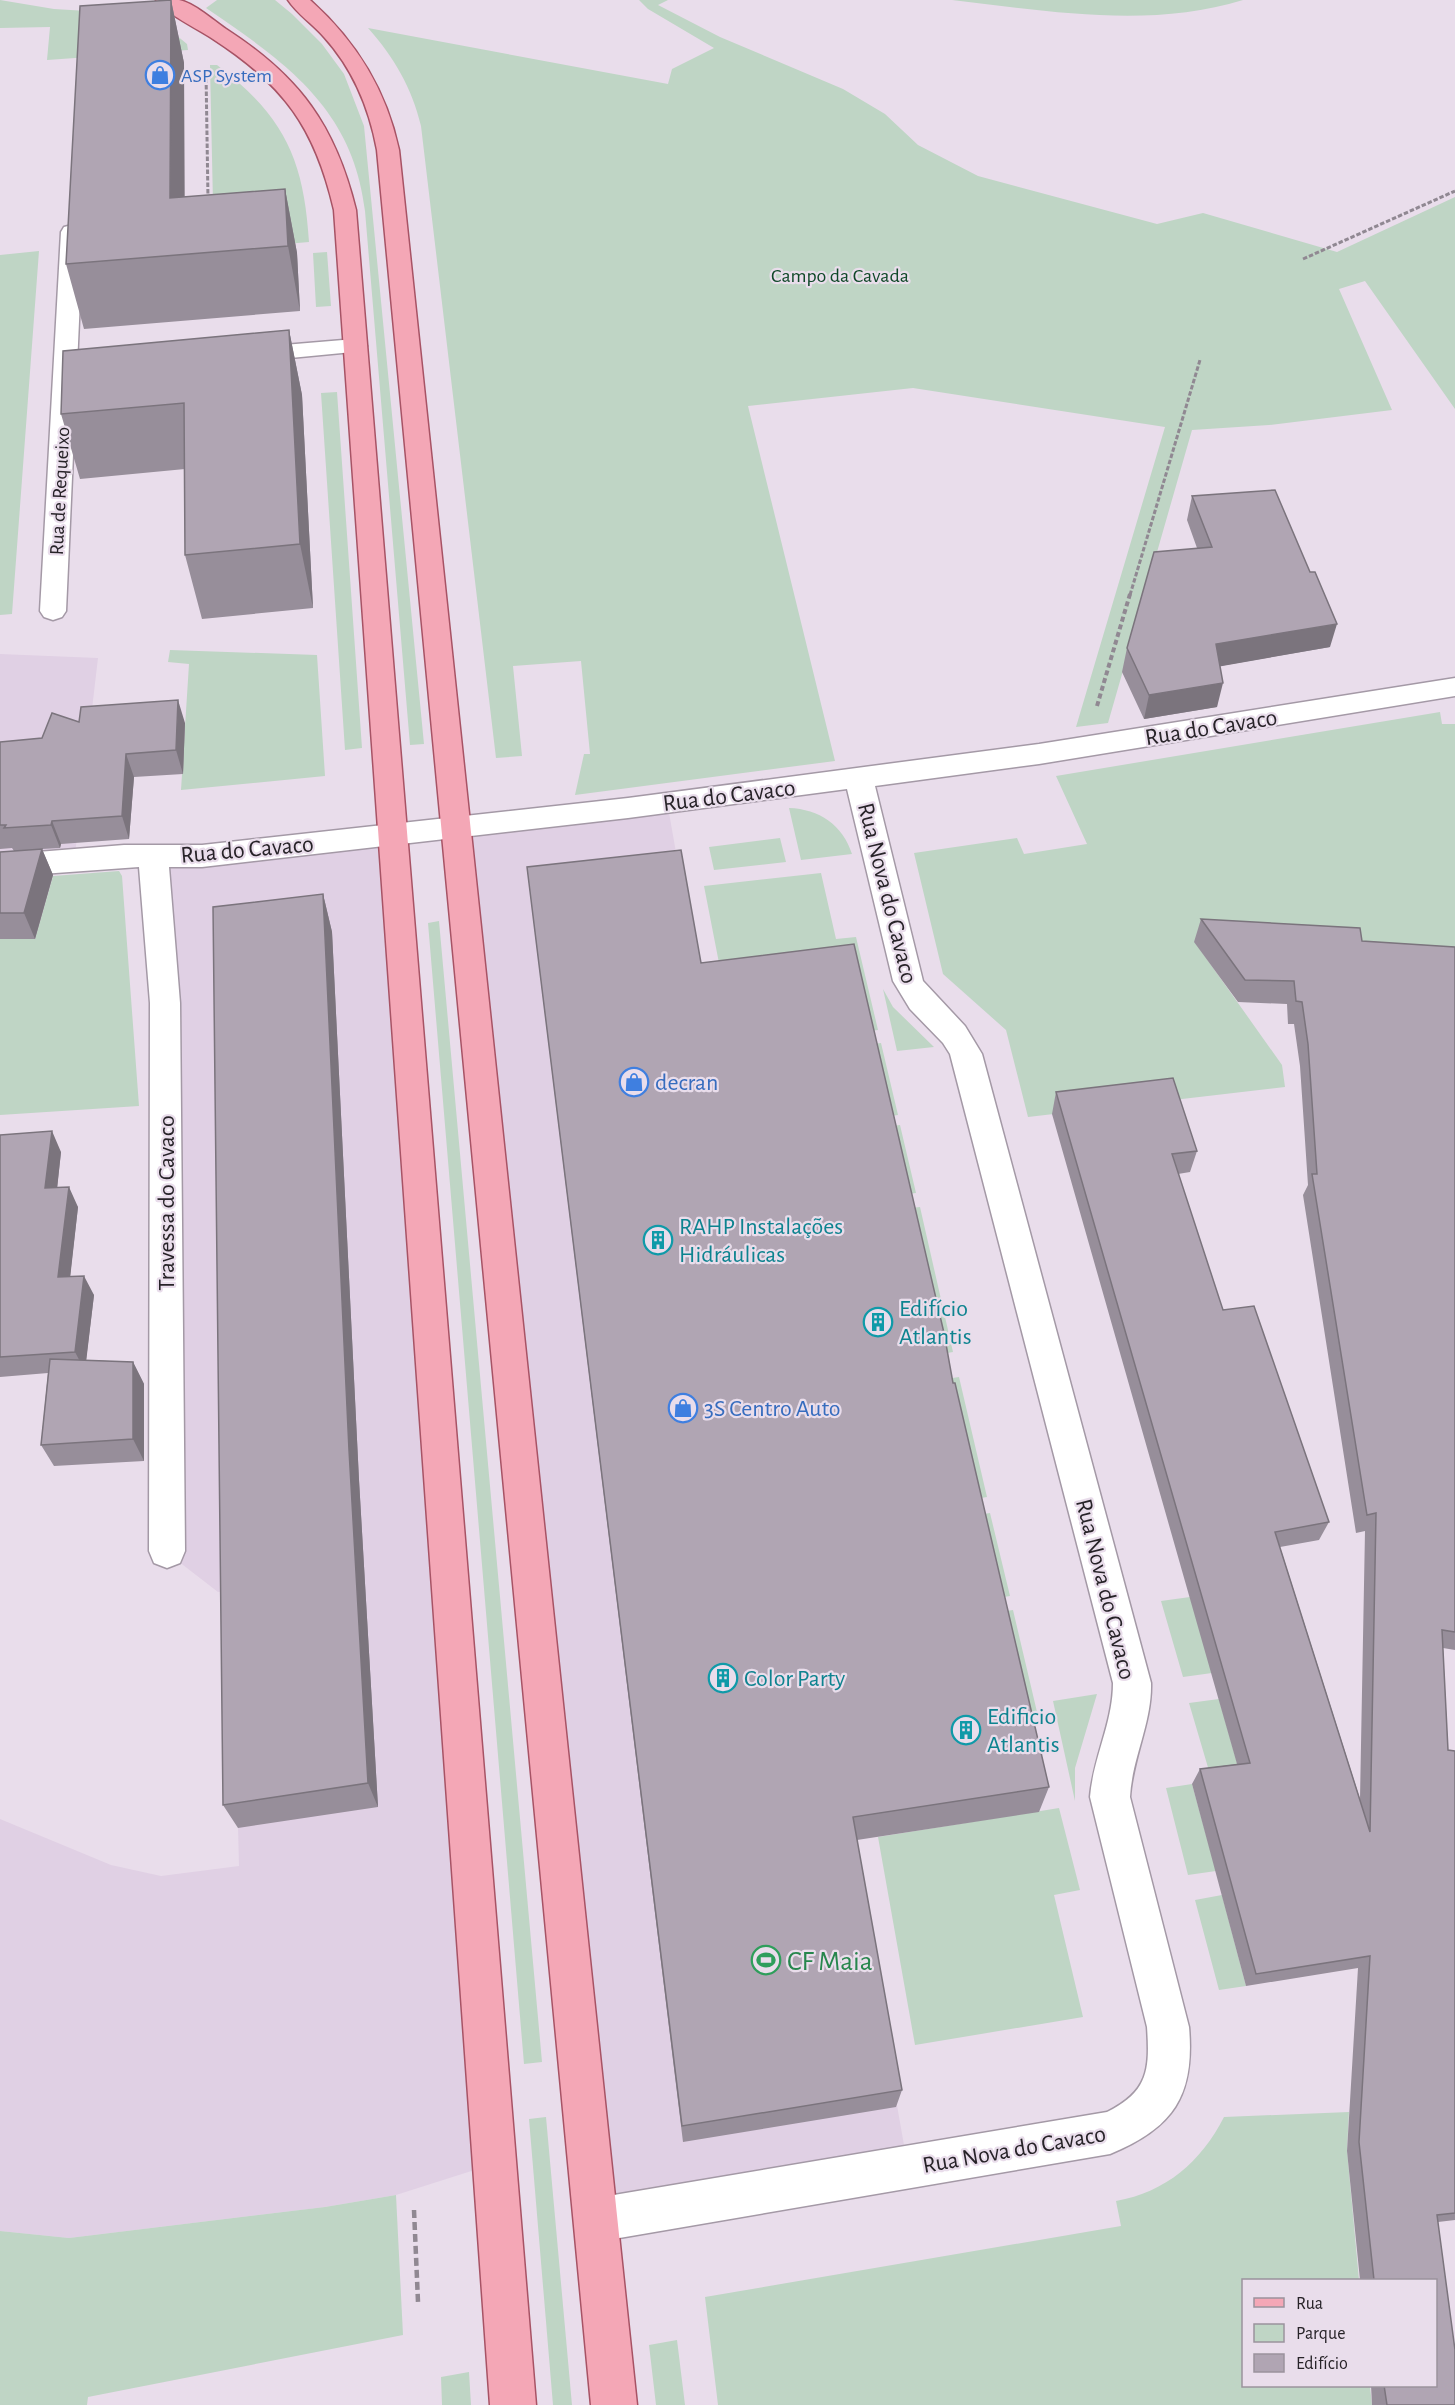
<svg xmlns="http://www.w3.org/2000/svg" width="1455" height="2405" viewBox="0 0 1455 2405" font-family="'Alegreya Sans',sans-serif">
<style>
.built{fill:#e0d0e4}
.green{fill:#bfd5c5}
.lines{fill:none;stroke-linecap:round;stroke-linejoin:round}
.minor-casing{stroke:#a499a6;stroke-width:3}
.major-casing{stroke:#a75365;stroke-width:3}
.path-far2{stroke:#908892;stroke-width:3;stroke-dasharray:4.5 2;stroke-linecap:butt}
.path-far1{stroke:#908892;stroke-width:4;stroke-dasharray:5 3;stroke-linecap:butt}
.path{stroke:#908892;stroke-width:4.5;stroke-dasharray:8 4;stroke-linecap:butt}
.minor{fill:#fff;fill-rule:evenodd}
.major{fill:#f4a7b6;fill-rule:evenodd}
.wall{fill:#978e9a}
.shaded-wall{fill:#7b747d}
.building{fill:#b0a5b3;stroke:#7b747d;stroke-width:1.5}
.labels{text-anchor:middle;stroke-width:4.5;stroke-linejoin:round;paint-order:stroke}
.far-shop-label{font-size:20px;fill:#366cbe;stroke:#e9ddeb;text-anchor:start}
.far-park-label{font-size:20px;fill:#0f4828;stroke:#e9ddeb}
.far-street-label{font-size:20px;fill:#272328;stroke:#e9ddeb}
.street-label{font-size:24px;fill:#272328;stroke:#e9ddeb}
.shop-label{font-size:24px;fill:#366cbe;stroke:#e9ddeb;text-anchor:start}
.culture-label{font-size:24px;fill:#0d838f;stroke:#e9ddeb;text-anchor:start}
.near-leisure-label{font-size:28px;fill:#27864d;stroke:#e9ddeb;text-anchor:start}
</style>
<rect width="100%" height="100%" fill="#e9ddeb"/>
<!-- built -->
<path class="built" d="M0,654L98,658L75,854L0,861Z
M668,807L907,2162L602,2213L461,832Z
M387,840L484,2167L396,2195L325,2207L69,2238L0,2231V1819L111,1865L161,1876L239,1866L232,1590L218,1592L174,1558L157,859Z"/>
<!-- green -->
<path class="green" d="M0,0L54,9L104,12L170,30L187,44L188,50L47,60L50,27L0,28Z
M217,0H275L292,14L322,44L344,74L364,126L424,744L410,745L365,211C353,108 285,62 206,8Z
M639,0H668L658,5L720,37L843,89L885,114L918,145L978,176L1157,224L1203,213L1337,252L1455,197V409L1365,281L1339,289L1392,410L1269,425L1192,430L1108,723L1076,727L1165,427L913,388L748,406L835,761L575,795L584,754H590L581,661L513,666L522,756L496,758L421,126C412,88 394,57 368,28L668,84L672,69L714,48L648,9Z
M952,0H1243C1150,29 1047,11 952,0Z
M210,65H217C284,116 304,159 309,242L214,250Z
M39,251L12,614L0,615V255Z
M327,252L331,306L316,307L313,253Z
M337,392L362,748L345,750L321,393Z
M170,650L317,655L325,776L181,790L189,664L168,662Z
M1440,712L1442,724H1455V958L1194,941L1282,1065L1285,1087L1028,1117L1006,1030L943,974L914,853L1017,838L1024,854L1087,844L1056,776Z
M789,808C819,809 843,825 852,854L801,860Z
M780,838L786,862L714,870L709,847Z
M119,871L122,876L139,1106L0,1115V939H35L53,876Z
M821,873L836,939L856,937L878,1030L862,1032L726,999L704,886Z
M439,921L542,2062L524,2064L428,923Z
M883,989L893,1007L934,1047L897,1051Z
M881,1043L898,1115L875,1118L865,1045Z
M900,1125L916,1193L899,1195L877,1128Z
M920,1207L953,1352L935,1355L902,1209Z
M959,1377L987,1497L969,1500L940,1380Z
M990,1513L1010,1596L984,1600L972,1516Z
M1190,1597L1212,1673L1183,1677L1161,1601Z
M1013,1610L1037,1712L1018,1715L986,1614Z
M1097,1694L1075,1768V1801L1053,1701Z
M1219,1699L1241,1777L1212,1781L1189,1703Z
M1192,1784L1216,1871L1188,1875L1166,1788Z
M1059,1808L1080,1890L1054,1895L1083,2017L915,2045L878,1837Z
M1222,1895L1246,1986L1219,1990L1195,1900Z
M1349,2112L1347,2150L1359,2280H1244V2386H1370L1372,2405H718L705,2297L1121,2226L1116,2201C1166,2192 1201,2162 1224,2117Z
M546,2117L572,2405H553L529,2119Z
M396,2195L403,2335L88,2397L87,2405H0V2231L69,2238L325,2207Z
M677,2340L685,2405H656L649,2345Z
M469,2372L471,2405H442L441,2377Z"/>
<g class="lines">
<!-- minor casing -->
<g class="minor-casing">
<path id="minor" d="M72,225L80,227L83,232L66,611L62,617L53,620L44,617L40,611L61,232L64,227Z
M355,339L363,341L367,346L363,351L249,362L241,360L237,355L241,350L249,348Z
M1455,678V696L1039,764L875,786L923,981L965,1026L982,1054L1151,1683C1152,1723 1132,1758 1130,1797L1189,2027C1195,2096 1173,2128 1110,2154L596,2242L580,2236L574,2220L580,2204L596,2198L1107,2112C1148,2092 1150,2070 1147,2027L1090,1797C1093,1758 1113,1723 1113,1683L950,1054L943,1043L910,1009L893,981L847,789L628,818L202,867H169L180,1003L185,1551L180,1563L167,1568L154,1563L149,1551L150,1003L139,867L0,877V855L124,845H202L628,798L1039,744Z"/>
</g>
<!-- major casing -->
<g class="major-casing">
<path id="major" d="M156,0C163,0 172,0 179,0C194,3 213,20 226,29C300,77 335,125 356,210L536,2405H490L334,210C315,128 284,85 213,39C198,29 165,13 156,0Z
M288,0H310C356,41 386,89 399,150L637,2405H591L377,150C369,107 353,69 324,37C313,24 297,14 288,0Z"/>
</g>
<!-- path-far2 -->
<path class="path-far2" d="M206,72L208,199
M1303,259L1455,191
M1130,595L1200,360"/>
<!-- path-far1 -->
<path class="path-far1" d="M1097,706L1130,594"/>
<!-- path -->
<path class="path" d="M414,2210L418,2302"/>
<!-- minor -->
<use href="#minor" class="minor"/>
<!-- major -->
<use href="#major" class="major"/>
</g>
<!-- wall -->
<path class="wall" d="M171,0L184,63V197L285,189L297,253L300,311L84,329L66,264Z
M289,330L302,395L313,608L202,619L185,555V469L80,479L61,414Z
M1192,496L1330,647L1220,666L1217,707L1144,719L1122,672L1127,648L1197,548L1187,520Z
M79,722L185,723L183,774L134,777L129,839L61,844L60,848L42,849L53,875L35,939H0V852L14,851L12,848L0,849V742L42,738Z
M527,867L953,1383L1049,1787L1039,1812L857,1840L902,2090L896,2107L683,2142Z
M323,894L332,932L359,1480L378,1807L238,1828L223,1805Z
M1201,919L1362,941L1455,947V1650L1443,1648L1448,1750L1455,1751V2220L1438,2222L1455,2405H1372L1371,2385H1436V2280H1360L1347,2151L1358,1968L1246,1986L1192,1784L1200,1769L1237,1764L1052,1114L1056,1092L1197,1151L1190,1172L1178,1174L1223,1310L1329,1522L1319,1540L1280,1547L1360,1799L1365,1531L1356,1533L1303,1195L1308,1185L1300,1066L1294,1024H1288L1287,1004L1238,1002L1194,942Z
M0,1135L61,1152L57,1188L78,1207L70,1276L94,1295L86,1360L133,1362L144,1384V1461L54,1466L41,1445L48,1373L0,1377Z"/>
<!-- shaded-wall -->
<path class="shaded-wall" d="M171,0L184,63L185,254L170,198Z
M285,189L297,253L300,311L288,246Z
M289,330L302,395L313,608L300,544Z
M1337,624L1330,647L1211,668L1216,644Z
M1223,683L1217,707L1144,719L1149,695Z
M178,700L185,723L183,774L176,750Z
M126,754L134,777L129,839L122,816Z
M52,821L61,844L60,848L51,825Z
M42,849L53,875L35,939L24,913Z
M323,894L332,932L359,1480L378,1807L368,1783L349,1450Z
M52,1131L61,1152L55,1208L45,1188Z
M69,1187L78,1207L68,1297L58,1277Z
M84,1276L94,1295L85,1371L75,1352Z
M133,1362L144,1384V1461L133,1439Z"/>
<!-- building -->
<path class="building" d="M171,0L170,198L285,189L288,246L66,264L80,6Z
M289,330L300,544L185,555L184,403L61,414L63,351Z
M1275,490L1310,572H1315L1337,624L1216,644L1223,683L1149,695L1127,648L1154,552L1212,547L1192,496Z
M178,700L176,750L126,754L122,816L52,821L51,825L4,828L6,825H0V742L42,738L52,713L79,722L81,707Z
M42,849L24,913H0V852Z
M681,850L701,963L854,944L944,1333L953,1383H955L1049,1787L853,1817L902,2090L682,2126L527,867Z
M323,894L349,1450L368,1783L223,1805L213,907Z
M1201,919L1360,928L1362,941L1455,947V1632L1442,1630L1448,1750L1455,1751V2213L1437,2215L1455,2350V2405H1387L1384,2385H1436V2280H1374L1359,2142L1370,1956L1256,1974L1200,1769L1250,1763L1056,1092L1173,1078L1197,1151L1172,1154L1223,1310L1254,1306L1329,1522L1275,1532L1370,1832L1376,1513L1367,1515L1312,1174H1317L1308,1044L1302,1002L1296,1001L1294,981L1245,980Z
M52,1131L45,1188L69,1187L58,1277L84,1276L75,1352L0,1357V1135Z
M50,1359L133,1362V1439L41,1445Z"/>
<!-- icons -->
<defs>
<g id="shop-ring" transform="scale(1.5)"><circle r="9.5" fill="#e9ddeb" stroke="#3f7fe0" stroke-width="1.5"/><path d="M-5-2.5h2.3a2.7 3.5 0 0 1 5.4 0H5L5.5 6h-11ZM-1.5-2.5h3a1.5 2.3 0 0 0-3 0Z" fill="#3f7fe0"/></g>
<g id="building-ring" transform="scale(1.5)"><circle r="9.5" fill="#e9ddeb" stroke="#0f9aa8" stroke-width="1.5"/><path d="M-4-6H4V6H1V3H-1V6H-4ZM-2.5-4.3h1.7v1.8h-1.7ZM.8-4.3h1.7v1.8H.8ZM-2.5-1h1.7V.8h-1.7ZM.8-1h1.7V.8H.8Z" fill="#0f9aa8"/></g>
<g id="stadium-ring" transform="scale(1.5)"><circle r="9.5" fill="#e9ddeb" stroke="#2e9e5b" stroke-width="1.5"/><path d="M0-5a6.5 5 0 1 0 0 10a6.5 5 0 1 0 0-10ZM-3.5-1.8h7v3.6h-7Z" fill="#2e9e5b"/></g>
</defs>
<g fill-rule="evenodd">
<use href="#shop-ring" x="160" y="75"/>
<use href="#shop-ring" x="634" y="1082"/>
<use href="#building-ring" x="658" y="1240"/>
<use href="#building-ring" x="878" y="1322"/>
<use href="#shop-ring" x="683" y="1408"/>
<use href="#building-ring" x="723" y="1678"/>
<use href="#building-ring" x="966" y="1730"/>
<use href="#stadium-ring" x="766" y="1960"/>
</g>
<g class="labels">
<!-- far-shop labels -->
<g class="far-shop-label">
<text x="181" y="82">ASP System</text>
</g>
<!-- far-park labels -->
<g class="far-park-label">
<text x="840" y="282">Campo da Cavada</text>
</g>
<!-- far-street labels -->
<g class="far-street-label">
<text transform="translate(59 491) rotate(-87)" y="7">Rua de Requeixo</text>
</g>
<!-- street labels -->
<g class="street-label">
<text transform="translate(1211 727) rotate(-9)" y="8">Rua do Cavaco</text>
<text transform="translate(729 795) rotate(-7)" y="8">Rua do Cavaco</text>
<text transform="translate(247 849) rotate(-5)" y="8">Rua do Cavaco</text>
<text transform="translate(888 893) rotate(76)" y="8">Rua Nova do Cavaco</text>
<text transform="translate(166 1203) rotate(-90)" y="8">Travessa do Cavaco</text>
<text transform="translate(1106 1589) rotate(76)" y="8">Rua Nova do Cavaco</text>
<text transform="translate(1014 2149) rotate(-10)" y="8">Rua Nova do Cavaco</text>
</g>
<!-- shop labels -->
<g class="shop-label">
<text x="655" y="1090">decran</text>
<text x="704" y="1416">3S Centro Auto</text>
</g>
<!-- culture labels -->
<g class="culture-label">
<text x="679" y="1234">RAHP Instalações<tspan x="679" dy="28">Hidráulicas</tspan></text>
<text x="899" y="1316">Edifício<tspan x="899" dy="28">Atlantis</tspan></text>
<text x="744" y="1686">Color Party</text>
<text x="987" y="1724">Edificio<tspan x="987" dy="28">Atlantis</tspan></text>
</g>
<!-- near-leisure labels -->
<g class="near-leisure-label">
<text x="787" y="1970">CF Maia</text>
</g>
</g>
<!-- legend -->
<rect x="1242" y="2279" width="195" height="108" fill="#e9ddeb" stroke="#9b939d" stroke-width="1.5"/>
<rect x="1254" y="2298" width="30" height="9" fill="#f4a7b6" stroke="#9b939d" stroke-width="1.5"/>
<text x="1296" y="2309" font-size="18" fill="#272328">Rua</text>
<rect x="1254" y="2324" width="30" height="18" fill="#bfd5c5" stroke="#9b939d" stroke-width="1.5"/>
<text x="1296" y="2339" font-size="18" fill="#272328">Parque</text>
<rect x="1254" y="2354" width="30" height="18" fill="#b0a5b3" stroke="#9b939d" stroke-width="1.5"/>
<text x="1296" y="2369" font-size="18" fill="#272328">Edifício</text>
</svg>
